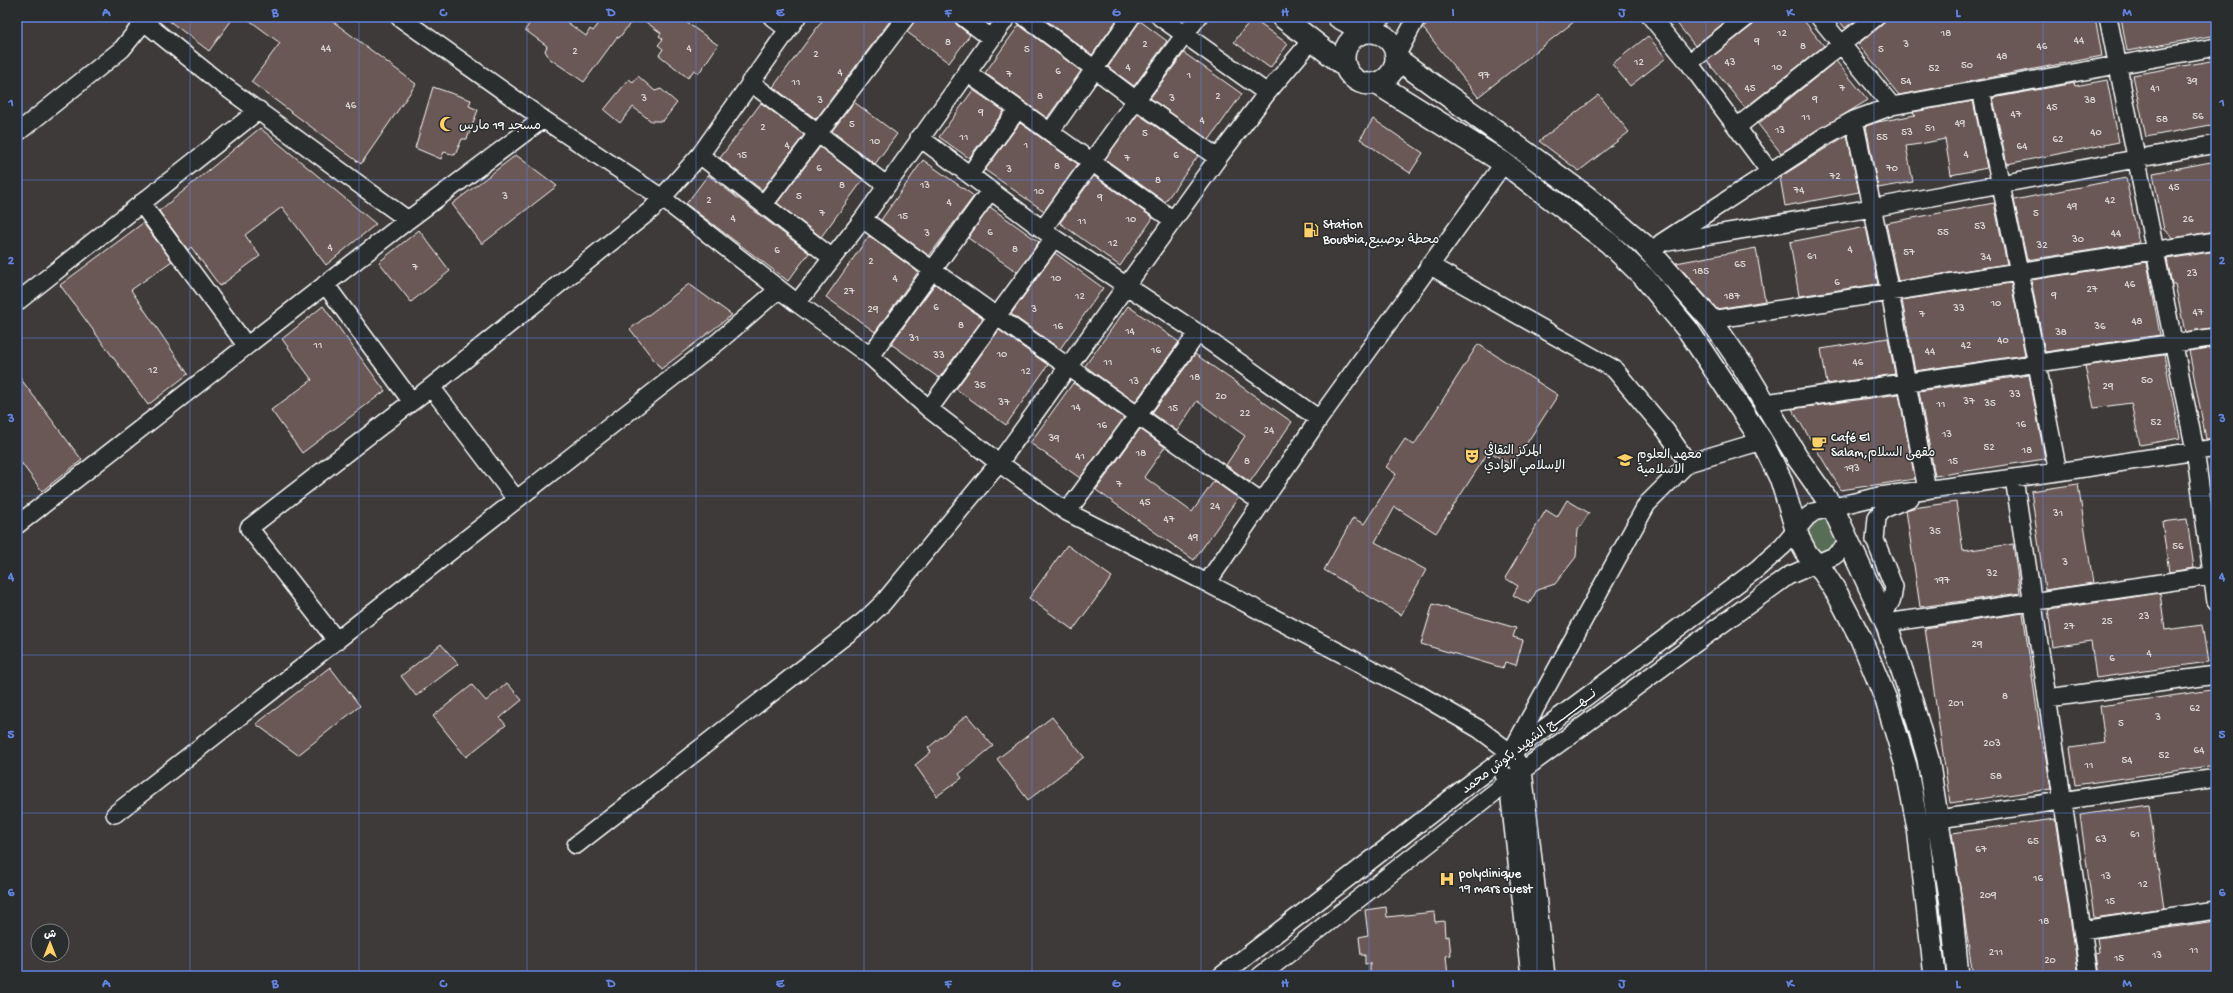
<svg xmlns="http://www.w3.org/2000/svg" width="2233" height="993" viewBox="0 0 2233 993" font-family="'Gochi Hand','Playpen Sans Arabic',sans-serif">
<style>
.green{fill:#596d57;stroke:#acb6ab}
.building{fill:#6b5957;stroke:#fff}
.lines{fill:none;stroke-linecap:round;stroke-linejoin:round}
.minor-casing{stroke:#fff;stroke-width:20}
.major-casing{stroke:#fff;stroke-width:24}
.minor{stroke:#2a2d2e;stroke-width:17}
.major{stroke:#2a2d2e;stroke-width:21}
.grid{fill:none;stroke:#6183e4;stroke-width:1;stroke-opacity:0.55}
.labels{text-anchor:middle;stroke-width:3;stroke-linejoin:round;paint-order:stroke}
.number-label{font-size:11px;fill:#dad6d5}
.poi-label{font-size:13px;fill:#fff;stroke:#2a2d2e;text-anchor:start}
.street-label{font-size:13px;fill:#fff;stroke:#2a2d2e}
.neatline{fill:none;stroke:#6183e4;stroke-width:1.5}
.grid-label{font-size:13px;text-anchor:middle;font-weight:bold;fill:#6183e4}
</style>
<rect width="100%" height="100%" fill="#3e3a3a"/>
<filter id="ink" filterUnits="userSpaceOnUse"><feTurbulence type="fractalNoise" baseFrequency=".025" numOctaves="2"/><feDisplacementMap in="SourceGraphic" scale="8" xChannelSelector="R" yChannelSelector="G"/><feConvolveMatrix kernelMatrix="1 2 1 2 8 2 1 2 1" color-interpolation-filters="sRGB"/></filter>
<g filter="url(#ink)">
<!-- green -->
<path class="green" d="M1824,517L1830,518L1838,527L1837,545L1821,554L1814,552L1803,532L1808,522Z"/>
<!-- building -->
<path class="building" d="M164,17H234L209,51Z
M245,17H327L416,84L361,164L251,82L280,43Z
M534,17H560L586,36L590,29L593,31L604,17H635L619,38L617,37L584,82L550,59L545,51L547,46L525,30Z
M639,17H679L718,45L699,73L694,70L688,78L659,55L663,49L658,45L663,39L659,36L661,33Z
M825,17H893L816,119L773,87Z
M916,17H953L957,25L970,35L949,63L907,32Z
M1042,17H1119L1092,55Z
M1437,17H1580L1478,97L1423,28Z
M1672,17H1731L1695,46Z
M1757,17H1801L1824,46L1745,108L1707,61L1753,25Z
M1836,17H1860L1845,28Z
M1886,17H2095L2102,56L1899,95L1858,44L1882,25Z
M2121,17H2216V35L2127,51Z
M1254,20L1288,44L1270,68L1234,42L1245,27Z
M1140,21L1167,41L1134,86L1108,67Z
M1019,25L1081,71L1047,118L985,73Z
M1648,36L1666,58L1630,86L1612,64Z
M1184,53L1242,94L1209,140L1150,98Z
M2216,60V124L2146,137L2133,75Z
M1836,61L1868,100L1781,153L1758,124Z
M638,76L655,91L661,89L677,103L663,121H651L633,107L620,123L604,110L629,79L633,82Z
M2107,80L2119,142L2007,164L1993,98L2074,83L2075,86Z
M433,87L471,100L469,106L478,110L467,139H462L455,155L444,152L441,159L415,148Z
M973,90L1004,111L969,158L939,137Z
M1599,95L1629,132L1579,171L1539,141Z
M1973,101L1987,168L1951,175L1945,139L1920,144L1906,146L1913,182L1878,188L1866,126L1878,122L1915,115L1913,112Z
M854,102L897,134L875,164L832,131Z
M761,103L804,135L762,190L720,158Z
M1138,114L1198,156L1165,202L1105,159Z
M1373,119L1423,153L1410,173L1360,139Z
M1020,123L1078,164L1044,211L985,170Z
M260,128L376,224L326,265L282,207L245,235L260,256L220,286L191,247L188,250L159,211Z
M1847,135L1859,192L1785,206L1780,177Z
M820,147L863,180L821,237L777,203Z
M516,155L557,186L482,244L452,204Z
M923,160L974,196L929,256L881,220Z
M2216,161V231L2174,238L2164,230L2153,173Z
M708,175L809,253L788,281L686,204Z
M1094,176L1153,218L1120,266L1060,223Z
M2126,178L2139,243L2027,260L2014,200Z
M1994,203L2007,264L1898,281L1886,223Z
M990,207L1039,242L1017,272L968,238Z
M143,223L172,261L131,290L188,374L148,405L60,285Z
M1866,227L1878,284L1799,296L1790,242Z
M419,230L450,271L411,302L379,262Z
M869,236L918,272L875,332L826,297Z
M1756,248L1765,301L1717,309L1676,263Z
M2216,251V327L2185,332L2175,284H2172L2167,259Z
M1055,253L1103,288L1060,349L1011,314Z
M2147,262L2160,335L2045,352L2031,280Z
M2011,283L2025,355L1915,371L1902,300Z
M689,284L732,315L661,369L630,329Z
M935,284L983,319L939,378L891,344Z
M323,306L385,391L302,453L271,410L312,380L282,339Z
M1128,306L1179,342L1135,402L1085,366Z
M999,330L1048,365L1006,425L956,389Z
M1888,338L1895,374L1827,384L1821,349Z
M1478,344L1558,395L1512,466L1489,451L1436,533L1395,507L1375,542L1426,570L1401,615L1324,570L1353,518L1364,524L1396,474L1386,467L1405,439L1414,445Z
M2216,347V438L2206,439L2189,351Z
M1195,354L1292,422L1250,482L1226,465L1245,436L1197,401L1177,431L1152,413Z
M2164,355L2180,438L2140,445L2131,403L2094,408L2085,366Z
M17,374L82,460L42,491L17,457Z
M2029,375L2045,459L1935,476L1919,391Z
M1073,383L1124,418L1080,478L1030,443Z
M1899,394L1915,479L1841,490L1792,409Z
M1140,429L1165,447L1144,477L1192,512L1214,481L1238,498L1194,560L1096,490Z
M2078,484L2093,583L2045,590L2031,491Z
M1567,500L1589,513L1578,530L1576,557L1555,584L1537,590L1529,604L1513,595L1518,586L1505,578L1546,510L1557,517Z
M1956,502L1963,551L2013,544L2020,593L1920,607L1906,510L1913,508Z
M2187,519L2194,568L2169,572L2162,522Z
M1067,545L1112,577L1073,630L1029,598Z
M2160,593L2165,630L2202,625L2208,662L2096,678L2091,641L2053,647L2048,610Z
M1433,604L1516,628L1513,637L1523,640L1516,665L1505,662L1503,668L1421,644Z
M2023,613L2043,752H2045L2051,789L1950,803L1925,628Z
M441,644L458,664L416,696L401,676Z
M330,667L360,706L298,755L256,724Z
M507,683L522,700L500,718L506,725L466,757L433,716L472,685L486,701Z
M2212,690L2216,719V765L2075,785L2070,748L2105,743L2100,706Z
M967,715L993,746L959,774L962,778L937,796L915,765L931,752L928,748Z
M1052,717L1084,757L1028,800L997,759Z
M2149,805L2164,908L2094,918L2080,815Z
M2055,819L2079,976H1973L1952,833Z
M1386,907L1387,917L1434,912L1435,922L1444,921L1445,937L1449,936L1451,955L1446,956L1448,976H1370V963L1365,964V955H1361L1359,937L1368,935L1365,910Z
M2216,921V976H2099L2096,954L2099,953L2097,938Z"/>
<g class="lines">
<!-- minor casing -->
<g class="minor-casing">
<path id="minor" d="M138,17L220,83L408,220
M399,17L543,119L662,198L797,303L870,356L929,409L999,463L1067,512L1207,583L1319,419L1504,163
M772,17L787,29
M963,17L991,38
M1025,17L1136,100L1218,158
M1160,17L1267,93
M1651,17L1689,63L1770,172
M1819,17L1892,106
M2108,17L2195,450L2216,602
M1367,32L1382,17
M1396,56L1417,17
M1689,63L1747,17
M966,72L1173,220
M750,82L886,185
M1981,90L2019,272L2058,472
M1854,120L1890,293L1927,490
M1737,127L1876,17
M1050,132L1131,17
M17,133L122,49L148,17
M919,137L1054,238L1198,333L1319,419
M700,155L832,258
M970,174L1018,109
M141,203L246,345
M764,204L906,17
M863,219C993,317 1129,408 1262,503
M1043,229L1136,100L1198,17
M1668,242L1872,208L2216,144
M1661,243L1825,136L1854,120L1892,106L2216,47
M1429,265L1614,369L1666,431L1688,463
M325,284L412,402
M17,302L259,110
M797,303L863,219L1007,17
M1711,320L2216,241
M870,356L990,191
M431,387L516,499
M1766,403L2216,337
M929,409L1054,238
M2014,478L2089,976
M1067,512L1198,333
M17,525L408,220L543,119
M1207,583L1415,692L1479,729L1511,753L1523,770L1546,976
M1882,617L1892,599L1894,587L1875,540L1877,517L1884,509L1910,498
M1886,623L2216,575
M337,641L249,528L431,387L651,210L700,155L797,17
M2048,698L2216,675
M1514,747L1647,504L1688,463L1762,441
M1504,775L1508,782L1530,976
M115,814L719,341L779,289
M1939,819L2216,778
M576,845L864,621L883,603L999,463L1218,158L1267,93L1311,41
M2082,930L2216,910
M1221,976L1463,789L1757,569L1783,546L1807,517L1814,512L1879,496L2058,472L2216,448
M1260,976L1523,770L1678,656L1788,576L1834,556L1849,544"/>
</g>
<!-- major casing -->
<g class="major-casing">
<path id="major" d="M1282,17L1345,66
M1338,17L1365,32
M1344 58a26 26 0 1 1 52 0a26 26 0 1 1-52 0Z
M1396,58L1586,196L1643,244L1711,320L1742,365L1799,460L1833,508L1886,623L1909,691L1928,759L1951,904L1958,976
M1376,83L1504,163L1609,243L1644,277L1688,330L1762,441L1781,480L1799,539L1807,554L1824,573L1838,595L1861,639L1886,700L1906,766L1918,828L1935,976"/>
</g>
<!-- minor -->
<use href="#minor" class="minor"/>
<!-- major -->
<use href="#major" class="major"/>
</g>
</g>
<!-- grid -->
<path class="grid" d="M190,17V976M359,17V976M527,17V976M696,17V976M864,17V976M1032,17V976M1201,17V976M1369,17V976M1537,17V976M1706,17V976M1874,17V976M2043,17V976M17,180H2216M17,338H2216M17,496H2216M17,655H2216M17,813H2216"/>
<!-- icons -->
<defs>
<g id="mosque-bare" transform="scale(1.2)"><path d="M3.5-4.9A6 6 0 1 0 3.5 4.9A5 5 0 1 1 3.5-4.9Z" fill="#ffd166" stroke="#2a2d2e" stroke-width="2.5" paint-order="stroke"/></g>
<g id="fuel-bare" transform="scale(1.2)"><path d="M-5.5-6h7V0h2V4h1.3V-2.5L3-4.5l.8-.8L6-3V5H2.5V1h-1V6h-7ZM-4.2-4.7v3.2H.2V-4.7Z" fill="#ffd166" stroke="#2a2d2e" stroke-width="2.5" paint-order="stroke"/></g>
<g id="cafe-bare" transform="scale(1.2)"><path d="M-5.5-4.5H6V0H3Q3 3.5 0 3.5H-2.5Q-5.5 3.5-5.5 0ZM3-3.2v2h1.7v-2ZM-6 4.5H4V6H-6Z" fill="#ffd166" stroke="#2a2d2e" stroke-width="2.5" paint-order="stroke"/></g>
<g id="theatre-bare" transform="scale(1.2)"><path d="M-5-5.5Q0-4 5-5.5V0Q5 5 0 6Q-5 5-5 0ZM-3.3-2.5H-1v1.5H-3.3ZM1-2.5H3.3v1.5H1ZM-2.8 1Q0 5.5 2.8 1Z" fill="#ffd166" stroke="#2a2d2e" stroke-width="2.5" paint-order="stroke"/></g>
<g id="school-bare" transform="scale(1.2)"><path d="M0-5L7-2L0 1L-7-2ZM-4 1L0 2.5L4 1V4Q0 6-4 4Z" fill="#ffd166" stroke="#2a2d2e" stroke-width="2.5" paint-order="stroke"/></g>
<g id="hospital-bare" transform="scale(1.2)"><path d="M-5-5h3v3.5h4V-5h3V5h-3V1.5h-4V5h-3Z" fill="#ffd166" stroke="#2a2d2e" stroke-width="2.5" paint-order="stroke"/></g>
</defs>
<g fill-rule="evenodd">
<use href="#mosque-bare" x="447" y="124"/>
<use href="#fuel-bare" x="1311" y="230"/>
<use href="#cafe-bare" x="1819" y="443"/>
<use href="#theatre-bare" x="1472" y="456"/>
<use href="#school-bare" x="1625" y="460"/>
<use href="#hospital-bare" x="1447" y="879"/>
</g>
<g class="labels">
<!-- number labels -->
<g class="number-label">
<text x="1782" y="36">12</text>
<text x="1946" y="36">18</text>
<text x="2079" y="43">44</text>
<text x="1757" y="44">9</text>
<text x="948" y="45">8</text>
<text x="1145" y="47">2</text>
<text x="1906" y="47">3</text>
<text x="1803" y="49">8</text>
<text x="2042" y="49">46</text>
<text x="326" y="51">44</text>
<text x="689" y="51">4</text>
<text x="1027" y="52">5</text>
<text x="1881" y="52">5</text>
<text x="575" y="54">2</text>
<text x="816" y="57">2</text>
<text x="2002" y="59">48</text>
<text x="1639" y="65">12</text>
<text x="1730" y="65">43</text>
<text x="1967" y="68">50</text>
<text x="1128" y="70">4</text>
<text x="1777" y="70">10</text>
<text x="1934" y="71">52</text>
<text x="1058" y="74">6</text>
<text x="840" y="75">4</text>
<text x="1009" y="77">7</text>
<text x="1189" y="78">1</text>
<text x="1484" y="78">97</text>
<text x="1906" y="84">54</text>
<text x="2192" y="84">39</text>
<text x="796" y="85">11</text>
<text x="1750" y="91">45</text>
<text x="1842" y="91">7</text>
<text x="2155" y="91">41</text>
<text x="1040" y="99">8</text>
<text x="1218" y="99">2</text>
<text x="644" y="101">3</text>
<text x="1172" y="101">3</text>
<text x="1815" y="102">9</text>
<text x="820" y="103">3</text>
<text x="2090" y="103">38</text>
<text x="351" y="108">46</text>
<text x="2052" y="110">45</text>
<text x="981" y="115">9</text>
<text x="2016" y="117">47</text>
<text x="2198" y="119">56</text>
<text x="1806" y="120">11</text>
<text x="2162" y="122">58</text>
<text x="1202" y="123">4</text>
<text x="1960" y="126">49</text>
<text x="852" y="127">5</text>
<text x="763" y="130">2</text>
<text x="1930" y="131">51</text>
<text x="1780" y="133">13</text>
<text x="1907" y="135">53</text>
<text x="2096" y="135">40</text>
<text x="1145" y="136">5</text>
<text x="964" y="140">11</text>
<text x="1882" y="140">55</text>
<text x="2058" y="142">62</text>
<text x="875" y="144">10</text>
<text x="787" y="148">4</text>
<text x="1026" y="148">1</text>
<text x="2022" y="149">64</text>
<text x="1966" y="157">4</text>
<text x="742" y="158">15</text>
<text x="1176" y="158">6</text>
<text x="1127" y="161">7</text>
<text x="1057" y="169">8</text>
<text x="819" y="171">6</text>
<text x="1892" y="171">70</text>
<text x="1009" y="172">3</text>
<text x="1835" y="179">72</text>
<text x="1158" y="183">8</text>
<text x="842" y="188">8</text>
<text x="925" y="188">13</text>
<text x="2174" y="190">45</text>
<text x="1799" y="193">74</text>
<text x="1039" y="194">10</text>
<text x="505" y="199">3</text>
<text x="799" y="199">5</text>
<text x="1100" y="200">9</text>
<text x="709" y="203">2</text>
<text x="2110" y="203">42</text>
<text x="949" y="205">4</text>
<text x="2072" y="209">49</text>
<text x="822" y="216">7</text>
<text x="2036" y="216">5</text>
<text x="903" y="219">15</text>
<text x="733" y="221">4</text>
<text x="1131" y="222">10</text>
<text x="2188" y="222">26</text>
<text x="1082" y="224">11</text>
<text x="1980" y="229">53</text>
<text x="990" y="235">6</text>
<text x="1943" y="235">55</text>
<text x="927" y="236">3</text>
<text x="2116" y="236">44</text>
<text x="2078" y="242">30</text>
<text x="1113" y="246">12</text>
<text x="2042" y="248">32</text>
<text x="330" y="250">4</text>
<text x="1015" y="252">8</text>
<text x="1850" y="252">4</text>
<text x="777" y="253">6</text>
<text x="1909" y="255">57</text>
<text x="1812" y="259">61</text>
<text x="1986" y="260">34</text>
<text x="871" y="264">2</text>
<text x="1740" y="267">65</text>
<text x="415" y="270">7</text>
<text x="1701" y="274">185</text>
<text x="2192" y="276">23</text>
<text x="895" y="281">4</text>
<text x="1056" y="281">10</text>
<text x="1837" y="285">6</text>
<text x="2130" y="287">46</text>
<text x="2092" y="292">27</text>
<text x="849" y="294">27</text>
<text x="2054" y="298">9</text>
<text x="1080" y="299">12</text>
<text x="1732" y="299">187</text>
<text x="1996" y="306">10</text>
<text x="936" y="310">6</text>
<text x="1959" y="311">33</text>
<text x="873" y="312">29</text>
<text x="1034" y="312">3</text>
<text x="2198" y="315">47</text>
<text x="1922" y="317">7</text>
<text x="2137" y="324">48</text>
<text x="961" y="328">8</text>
<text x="1058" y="329">16</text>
<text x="2100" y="329">36</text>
<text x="1130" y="334">14</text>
<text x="2061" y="335">38</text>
<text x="914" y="341">31</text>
<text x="2003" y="343">40</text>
<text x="318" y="348">11</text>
<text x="1966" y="348">42</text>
<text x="1156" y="353">16</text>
<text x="1930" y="354">44</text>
<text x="1002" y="357">10</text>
<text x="939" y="358">33</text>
<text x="1108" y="365">11</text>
<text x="1858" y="365">46</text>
<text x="153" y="373">12</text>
<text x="1026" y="374">12</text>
<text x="1195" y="380">18</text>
<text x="2147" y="383">50</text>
<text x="1134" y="384">13</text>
<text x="980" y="388">35</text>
<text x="2108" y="389">29</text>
<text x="2015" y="397">33</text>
<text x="1221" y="399">20</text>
<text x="1969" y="404">37</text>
<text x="1004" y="405">37</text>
<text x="1990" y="406">35</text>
<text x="1941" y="407">11</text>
<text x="1076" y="410">14</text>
<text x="1173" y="411">15</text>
<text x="1245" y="416">22</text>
<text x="2156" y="425">52</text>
<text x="2021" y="427">16</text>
<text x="1102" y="428">16</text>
<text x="1269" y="433">24</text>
<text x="1947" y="437">13</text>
<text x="1054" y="441">39</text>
<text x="1989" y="450">52</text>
<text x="2027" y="453">18</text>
<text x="1141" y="456">18</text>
<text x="1080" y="459">41</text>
<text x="1247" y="464">8</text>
<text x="1953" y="464">15</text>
<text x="1852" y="471">193</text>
<text x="1119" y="487">7</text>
<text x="1145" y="505">45</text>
<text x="1215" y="509">24</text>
<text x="2058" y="516">31</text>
<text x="1169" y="522">47</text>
<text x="1935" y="534">35</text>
<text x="1193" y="540">49</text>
<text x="2178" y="549">56</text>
<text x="2065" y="565">3</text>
<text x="1992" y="576">32</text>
<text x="1942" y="583">197</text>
<text x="2144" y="619">23</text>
<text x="2107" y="624">25</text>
<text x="2069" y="629">27</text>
<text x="1977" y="647">29</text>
<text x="2149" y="656">4</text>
<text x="2112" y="661">6</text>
<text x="2005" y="699">8</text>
<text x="1956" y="706">201</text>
<text x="2195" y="711">62</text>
<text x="2158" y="720">3</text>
<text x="2121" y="726">5</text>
<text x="1992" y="746">203</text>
<text x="2199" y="753">64</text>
<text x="2164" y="758">52</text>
<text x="2127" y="763">54</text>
<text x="2089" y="768">11</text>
<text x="1996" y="779">58</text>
<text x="2135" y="837">61</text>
<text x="2101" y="842">63</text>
<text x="2033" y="844">65</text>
<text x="1981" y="852">67</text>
<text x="2106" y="879">13</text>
<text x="2038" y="881">16</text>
<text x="2143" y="887">12</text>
<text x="1988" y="898">209</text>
<text x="2110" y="904">15</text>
<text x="2044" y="924">18</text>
<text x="2194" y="953">11</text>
<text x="1996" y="955">211</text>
<text x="2157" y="958">13</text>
<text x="2119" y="961">15</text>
<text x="2050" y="963">20</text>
</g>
<!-- poi labels -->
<g class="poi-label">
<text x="459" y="129">مسجد 19 مارس</text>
<text x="1323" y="228">Station<tspan x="1323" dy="15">Bousbia,محطة بوصبيع</tspan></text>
<text x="1831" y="441">Café El<tspan x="1831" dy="15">Salam,مقهى السلام</tspan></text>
<text x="1484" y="454">المركز الثقافي<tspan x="1484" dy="15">الإسلامي الوادي</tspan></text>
<text x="1637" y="458">معهد العلوم<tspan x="1637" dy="15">الاسلامية</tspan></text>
<text x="1459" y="877">polyclinique<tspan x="1459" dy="15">19 mars ouest</tspan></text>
</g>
<!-- street labels -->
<g class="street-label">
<text transform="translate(1528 740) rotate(-37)" y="5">نـــهـــــــــــج الشهيد بكوش محمد</text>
</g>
</g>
<!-- margin -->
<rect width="2233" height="993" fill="none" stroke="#2a2d2e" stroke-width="44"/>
<!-- north arrow -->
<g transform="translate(50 943)"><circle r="19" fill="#2a2d2e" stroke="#7f8182"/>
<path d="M0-3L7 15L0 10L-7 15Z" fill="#ffd166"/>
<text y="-6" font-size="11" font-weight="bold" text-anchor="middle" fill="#ffffff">ش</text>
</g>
<rect x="22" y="22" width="2189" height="949" class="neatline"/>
<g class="grid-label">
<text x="106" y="16">A</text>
<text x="275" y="16">B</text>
<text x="443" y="16">C</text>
<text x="611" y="16">D</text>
<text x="780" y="16">E</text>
<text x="948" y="16">F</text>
<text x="1116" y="16">G</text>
<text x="1285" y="16">H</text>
<text x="1453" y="16">I</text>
<text x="1622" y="16">J</text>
<text x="1790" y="16">K</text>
<text x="1958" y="16">L</text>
<text x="2127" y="16">M</text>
<text x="11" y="106">1</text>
<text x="2222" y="106">1</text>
<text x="11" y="264">2</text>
<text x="2222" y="264">2</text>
<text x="11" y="422">3</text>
<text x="2222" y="422">3</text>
<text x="11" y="580">4</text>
<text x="2222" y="580">4</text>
<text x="11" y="738">5</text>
<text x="2222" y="738">5</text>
<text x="11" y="896">6</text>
<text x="2222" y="896">6</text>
<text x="106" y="987">A</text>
<text x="275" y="987">B</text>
<text x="443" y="987">C</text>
<text x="611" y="987">D</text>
<text x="780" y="987">E</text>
<text x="948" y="987">F</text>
<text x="1116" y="987">G</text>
<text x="1285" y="987">H</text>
<text x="1453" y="987">I</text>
<text x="1622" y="987">J</text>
<text x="1790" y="987">K</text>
<text x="1958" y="987">L</text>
<text x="2127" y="987">M</text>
</g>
</svg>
